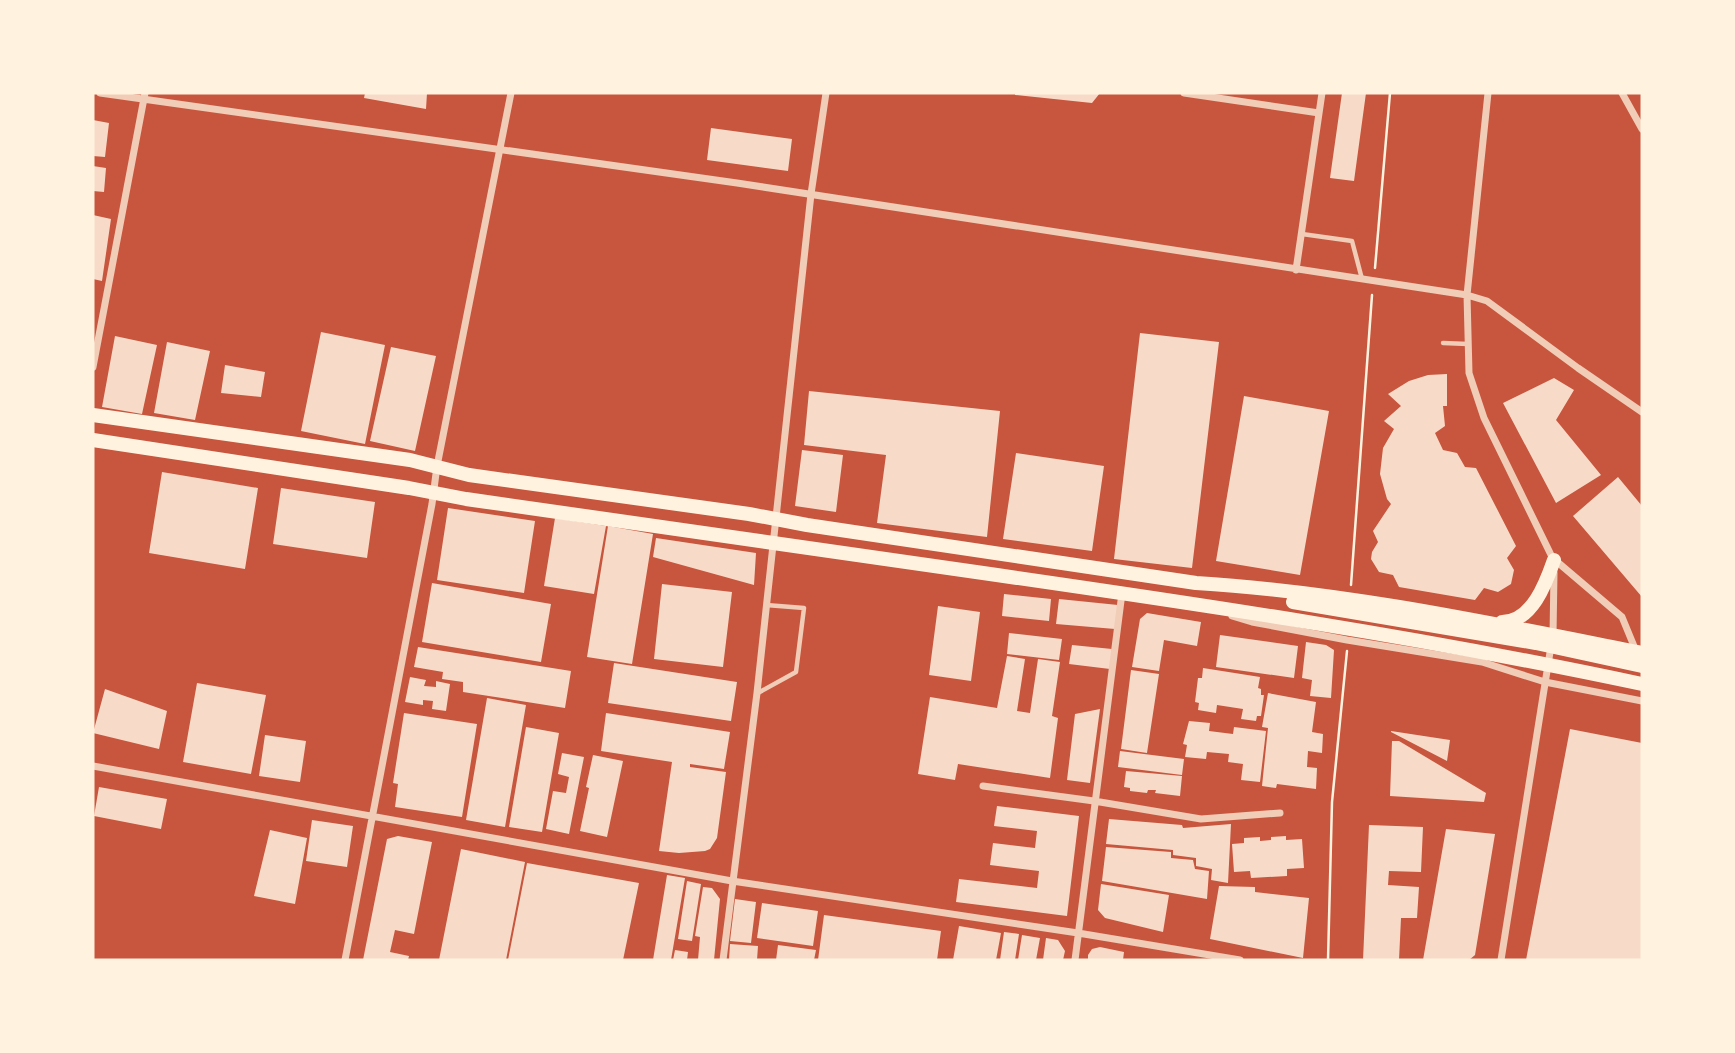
<svg xmlns="http://www.w3.org/2000/svg" width="1735" height="1053" viewBox="0 0 1735 1053" font-family="Montserrat,sans-serif">
<style>
.building{fill:#f7dbc8}
.lines{fill:none;stroke-linecap:round;stroke-linejoin:round}
.path{stroke:#fff3e0;stroke-width:2.5}
.service{stroke:#f1ccb7;stroke-width:4.5}
.minor{stroke:#f1ccb7;stroke-width:7}
.primary{stroke:#fff3e0;stroke-width:14}
</style>
<rect width="100%" height="100%" fill="#c8553d"/>
<!-- building -->
<path class="building" d="M365,93H427L426,109L364,98Z
M1015,93H1100L1092,103L1015,95Z
M1342,93H1366L1354,181L1330,178Z
M93,120L109,123L105,157L93,156Z
M711,128L792,139L788,171L707,160Z
M93,166L106,168L104,192L93,191Z
M93,215L111,219L102,281L93,279Z
M321,332L385,345L365,444L301,431Z
M1140,333L1219,342L1192,568L1114,559Z
M115,336L157,345L142,414L102,407Z
M167,342L210,351L195,420L154,413Z
M391,347L436,356L415,451L370,441Z
M225,365L265,372L261,397L221,393Z
M1447,374V406H1443L1445,426L1435,433L1443,450L1457,453L1465,467L1476,468L1516,546L1507,558L1514,570L1511,584L1498,592L1484,588L1475,600L1399,587L1393,575L1379,572L1371,559L1372,552L1378,542L1373,531L1391,504L1387,499L1380,474L1383,448L1394,429L1384,421L1401,406L1388,394L1409,381L1428,375Z
M1554,378L1574,390L1556,420L1601,475L1556,503L1503,403Z
M809,391L1000,411L987,537L877,523L886,455L804,445Z
M1244,396L1329,411L1300,575L1216,561Z
M802,450L843,455L836,512L795,506Z
M1016,453L1104,466L1092,551L1003,539Z
M162,472L258,488L245,569L149,553Z
M1618,477L1642,506V597L1573,516Z
M281,488L375,502L367,558L273,544Z
M448,508L535,521L524,593L437,580Z
M555,518L606,526L594,594L544,586Z
M608,526L653,534L632,664L587,657Z
M656,538L756,553L754,585L653,557Z
M432,583L551,604L541,662L422,642Z
M662,584L732,592L723,667L654,659Z
M1004,594L1051,599L1049,621L1002,616Z
M1059,599L1118,605L1115,629L1056,624Z
M938,606L980,612L971,681L929,675Z
M1147,613L1201,622L1197,646L1164,640L1159,671L1132,667L1140,619Z
M1009,633L1062,639L1059,660L1007,654Z
M1220,635L1298,646L1294,678L1216,667Z
M1306,642L1326,645L1334,650L1331,698L1310,696L1312,680L1302,678Z
M1072,645L1112,649L1110,669L1069,664Z
M418,647L571,671L565,708L463,692V682L442,679L443,672L414,667Z
M1007,656L1025,659L1017,711L1030,713L1038,659L1060,662L1052,716L1058,718L1050,778L958,764L955,780L918,774L930,697L997,708Z
M614,663L737,682L731,721L608,703Z
M1203,668L1260,677L1258,688L1261,689V695H1264L1261,716H1257L1256,721L1241,719L1243,709L1217,705L1216,713L1198,710L1199,703L1195,702L1198,678H1202Z
M1131,670L1159,674L1147,753L1121,749Z
M410,677L426,680L424,686L436,687V681L450,684L446,711L432,709L433,701L423,700V705L405,702Z
M197,683L266,695L251,774L183,762Z
M105,689L167,711L159,749L93,733Z
M1268,693L1316,702L1312,732L1323,734L1322,753L1308,751L1307,767L1317,768L1316,789L1277,784L1276,788L1262,786L1268,728L1262,727Z
M487,698L526,705L505,827L466,820Z
M1100,709L1090,783L1067,780L1075,714Z
M404,713L477,724L462,817L395,807L398,784L393,783Z
M606,713L730,732L724,769L690,764V767L726,772L717,838L710,849L705,851L679,853L659,851L672,762L601,751Z
M1189,721L1210,723L1209,731L1233,734L1234,727L1266,731L1260,782L1241,780L1243,764L1228,762L1229,754L1207,752L1206,759L1185,757L1187,745L1183,744Z
M526,727L559,733L542,832L509,827Z
M1570,729L1642,743V960H1526Z
M1391,731L1450,740L1447,761L1391,732Z
M265,735L306,741L300,782L259,776Z
M1392,741H1399L1486,793L1484,802L1390,796Z
M1120,751L1184,759L1182,775L1118,767Z
M562,753L584,757L569,834L546,829L553,791L566,793L569,777L558,774Z
M593,755L623,761L607,837L580,831L589,788L586,787Z
M1126,771L1182,776L1180,796L1155,793L1156,790H1148L1147,793L1130,791V788L1124,787Z
M99,787L167,799L161,829L94,816Z
M997,806L1079,816L1067,916L956,902L959,879L1037,888L1039,871L990,865L993,843L1035,848L1037,831L994,826Z
M1109,819L1182,825L1183,828L1231,824L1228,883L1211,880L1212,869L1196,866V858L1173,855V850L1106,844Z
M312,820L353,826L347,867L306,861Z
M1369,825L1423,827L1421,872L1389,871L1388,885L1419,887L1417,918H1401L1399,960H1363Z
M1446,829L1495,834L1475,955L1469,960H1423Z
M270,830L307,838L295,904L254,896Z
M398,836L432,842L414,934L395,930L390,952L409,956L408,960H363L387,839Z
M1286,836V840L1302,839L1304,868L1287,869V876L1251,878L1250,871L1234,872L1232,844L1244,843V838L1260,837V841L1271,840V837Z
M1106,847L1171,852V858L1193,860L1195,869L1209,871L1207,899L1102,881Z
M461,849L525,862L506,960H439Z
M527,863L639,883L623,960H508Z
M667,875L685,878L671,960H653Z
M687,881L701,884L692,941L678,939Z
M1101,884L1169,895L1163,932L1105,918L1098,910Z
M1219,886L1255,887V892L1309,898L1303,958L1210,939Z
M703,887L712,888L720,899L714,960H698L700,937L695,936Z
M735,899L756,902L751,943L730,941Z
M762,903L818,911L813,946L757,938Z
M824,915L941,931L937,960H818Z
M959,926L1001,933L996,960H953Z
M1004,932L1019,934L1015,960H1000Z
M1022,935L1040,938L1036,960H1018Z
M1046,938L1058,940L1065,951L1063,960H1043Z
M730,944L758,946L757,960H729Z
M778,945L816,950L814,960H776Z
M1100,947L1124,952L1123,960H1088V955L1092,949Z
M675,950L688,952L687,960H673Z"/>
<g class="lines">
<!-- path -->
<path class="path" d="M1375,268L1390,93
M1351,585L1372,295
M1328,960L1332,802L1347,651"/>
<!-- service -->
<path class="service" d="M1302,234L1352,241L1362,279
M1443,343L1468,344
M758,693L796,672L804,608L766,605"/>
<!-- minor -->
<path class="minor" d="M100,93L737,183L1467,295L1487,301L1578,368L1642,412
M1184,93L1319,113
M1488,93L1467,295L1469,373L1484,418L1554,561
M1622,93L1642,129
M1296,270L1322,93
M93,367L145,93
M1555,560L1622,617L1636,651
M1232,616L1252,622L1347,640L1482,662L1545,682L1642,701
M1553,635L1554,573
M93,766L732,881L1078,933L1240,960
M983,786L1094,801L1201,819L1280,813
M345,960L432,504L437,466L511,93
M723,960L757,693L811,194L826,93
M1075,960L1122,593
M1501,960L1551,646"/>
<!-- primary -->
<path class="primary" d="M93,415L410,460L469,475L749,514L807,525L1196,583C1346,592 1495,624 1642,653
M93,440L409,488L466,499C636,524 806,548 976,572C1199,604 1422,637 1642,684
M1293,602L1536,643L1642,666
M1502,622C1532,622 1546,583 1554,560"/>
</g>
<!-- border -->
<rect width="1735" height="1053" fill="none" stroke="#fff3e0" stroke-width="189"/>
</svg>
